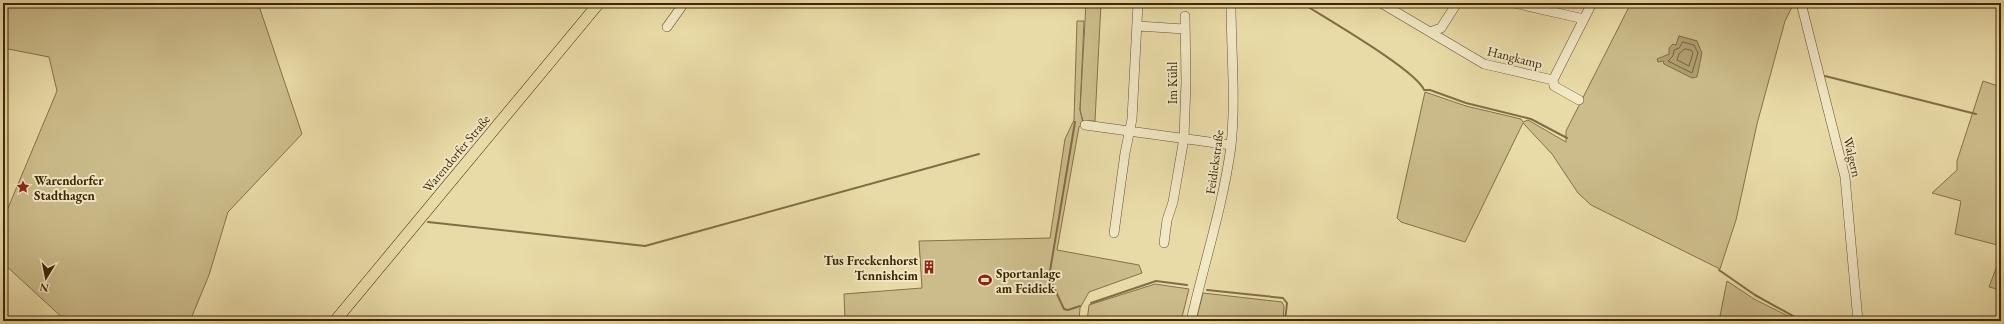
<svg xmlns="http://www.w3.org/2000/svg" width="2004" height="324" viewBox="0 0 2004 324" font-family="'EB Garamond',serif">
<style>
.green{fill:#ccbc8b;stroke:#867148;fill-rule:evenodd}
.water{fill:#af9d70;stroke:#826d45}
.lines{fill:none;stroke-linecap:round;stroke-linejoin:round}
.shore{stroke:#77623a;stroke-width:1}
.stream{stroke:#826d45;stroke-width:2}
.minor-casing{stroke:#6a532d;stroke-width:10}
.major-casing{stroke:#3f2604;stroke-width:12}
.minor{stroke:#f1e8c6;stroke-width:9}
.major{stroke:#e9dba7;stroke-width:11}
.labels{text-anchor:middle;stroke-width:4;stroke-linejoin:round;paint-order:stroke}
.street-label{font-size:13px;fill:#3f2604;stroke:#f1e8c6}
.poi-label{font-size:13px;font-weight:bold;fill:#3f2604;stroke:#f1e8c6;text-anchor:start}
</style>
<rect width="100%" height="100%" fill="#e9dba7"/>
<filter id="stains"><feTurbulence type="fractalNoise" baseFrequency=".005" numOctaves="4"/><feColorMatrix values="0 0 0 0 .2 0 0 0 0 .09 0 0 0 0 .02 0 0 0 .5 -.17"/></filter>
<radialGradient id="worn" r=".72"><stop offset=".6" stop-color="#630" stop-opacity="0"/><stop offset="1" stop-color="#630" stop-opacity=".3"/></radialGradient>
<!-- green -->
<path class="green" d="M3,3H258L302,134L228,212L209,275L190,321H66L3,263V220L57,91L49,57L3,48Z
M1086,3H1101L1095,121H1083L1080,110Z
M1631,3H1794L1785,21L1757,124L1736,220L1720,269L1591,205L1578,193L1552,154L1523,123L1465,242L1401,222L1397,218L1425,92L1466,106L1521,119L1523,122L1528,120L1566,142V131ZM1679,36L1697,41L1664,61L1676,45Z
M1077,21H1084L1080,110L1083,123L1079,127L1057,250L1139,265L1142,273L1089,292L1080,308L1079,321H845L844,294L922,288L919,241L1050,238L1065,139L1074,120Z
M1983,81L2001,87V246L1955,234L1961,201L1932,193L1957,170V161Z
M2001,255V290L1989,287Z
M1727,281L1754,299L1798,321H1719Z
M1155,284L1189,289L1181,321H1087L1089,305Z
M1203,293L1282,302L1284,306L1283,321H1196Z"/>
<!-- water -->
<path class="water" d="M1679,36L1697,41L1702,53L1697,77L1692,78L1664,64L1663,61L1658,62L1657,59L1669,54V48L1673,44L1676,45Z"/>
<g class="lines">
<!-- shore -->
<path class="shore" d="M1683,42L1694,45L1698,53L1692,73L1668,61L1673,56L1674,50L1679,48Z
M1685,49L1691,50L1693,53L1689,66L1677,60L1679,54Z"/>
<!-- stream -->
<path class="stream" d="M1302,3C1325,18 1416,70 1424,90H1430L1466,103L1531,119L1567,138
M1825,76L1976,114
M1075,122L1049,277L1064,309L1068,310L1080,306
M428,222L645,246L979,154
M1719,270L1755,295L1802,321
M1207,290L1283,298L1287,303L1285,321
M1091,303L1156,281L1187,285"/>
<!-- minor casing -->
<g class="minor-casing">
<path id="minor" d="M1381,3L1430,32L1441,28L1457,3
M1514,3L1584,19
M1801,3L1845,177L1858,321
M1138,26L1184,29
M667,27L684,3
M1430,32L1484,64L1553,80L1592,3
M1553,80L1554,86L1579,100
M1085,125L1231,145
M1114,233L1125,153L1132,119L1138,3
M1164,243L1167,220L1173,202L1184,138L1186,82L1185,16
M1191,321C1204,263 1223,206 1231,146C1236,99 1231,50 1231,3"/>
</g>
<!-- major casing -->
<g class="major-casing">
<path id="major" d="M335,321L599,3"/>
</g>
<!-- minor -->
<use href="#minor" class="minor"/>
<!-- major -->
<use href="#major" class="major"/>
</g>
<!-- icons -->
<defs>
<g id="sight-bare" transform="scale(1.08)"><path d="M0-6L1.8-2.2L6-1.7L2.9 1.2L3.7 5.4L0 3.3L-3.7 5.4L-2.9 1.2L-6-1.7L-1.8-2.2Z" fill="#8f2418" stroke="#f1e8c6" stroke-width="2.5" paint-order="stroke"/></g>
<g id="building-bare" transform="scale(1.08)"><path d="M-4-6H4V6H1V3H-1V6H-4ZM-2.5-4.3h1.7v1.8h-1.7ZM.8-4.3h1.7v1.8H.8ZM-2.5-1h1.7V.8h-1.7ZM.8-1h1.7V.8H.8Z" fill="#8f2418" stroke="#f1e8c6" stroke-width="2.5" paint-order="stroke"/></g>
<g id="stadium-bare" transform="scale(1.08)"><path d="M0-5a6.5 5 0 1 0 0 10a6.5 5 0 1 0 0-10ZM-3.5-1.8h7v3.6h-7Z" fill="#8f2418" stroke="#f1e8c6" stroke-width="2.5" paint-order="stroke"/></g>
</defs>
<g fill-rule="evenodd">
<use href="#sight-bare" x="23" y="187"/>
<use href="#building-bare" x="929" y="267"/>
<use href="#stadium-bare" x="985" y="280"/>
</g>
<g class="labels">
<!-- street labels -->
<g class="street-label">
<text transform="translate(1515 57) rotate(14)" y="5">Hangkamp</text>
<text transform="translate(1172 83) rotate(-90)" y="5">Im Kühl</text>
<text transform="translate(456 153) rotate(-50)" y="5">Warendorfer Straße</text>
<text transform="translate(1853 157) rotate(77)" y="5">Walgern</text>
<text transform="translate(1214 162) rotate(-82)" y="5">Feidiekstraße</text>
</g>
<!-- poi labels -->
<g class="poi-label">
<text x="34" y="185">Warendorfer<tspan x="34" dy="15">Stadthagen</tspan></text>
<text x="918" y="265" text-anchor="end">Tus Freckenhorst<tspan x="918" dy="15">Tennisheim</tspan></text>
<text x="996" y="278">Sportanlage<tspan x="996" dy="15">am Feidiek</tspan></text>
</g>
</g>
<!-- margin -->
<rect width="2004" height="324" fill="none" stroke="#e9dba7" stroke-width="16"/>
<rect x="4" y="4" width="1996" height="316" fill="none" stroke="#3f2604" stroke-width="2"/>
<rect x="8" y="8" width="1988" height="308" fill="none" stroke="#3f2604"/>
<!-- north arrow -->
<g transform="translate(46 278) rotate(190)" stroke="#f1e8c6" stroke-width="3" paint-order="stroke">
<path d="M0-3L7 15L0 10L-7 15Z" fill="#3f2604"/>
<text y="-6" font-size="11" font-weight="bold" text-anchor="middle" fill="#3f2604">N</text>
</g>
<rect width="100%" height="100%" filter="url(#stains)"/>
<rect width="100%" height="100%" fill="url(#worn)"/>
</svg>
